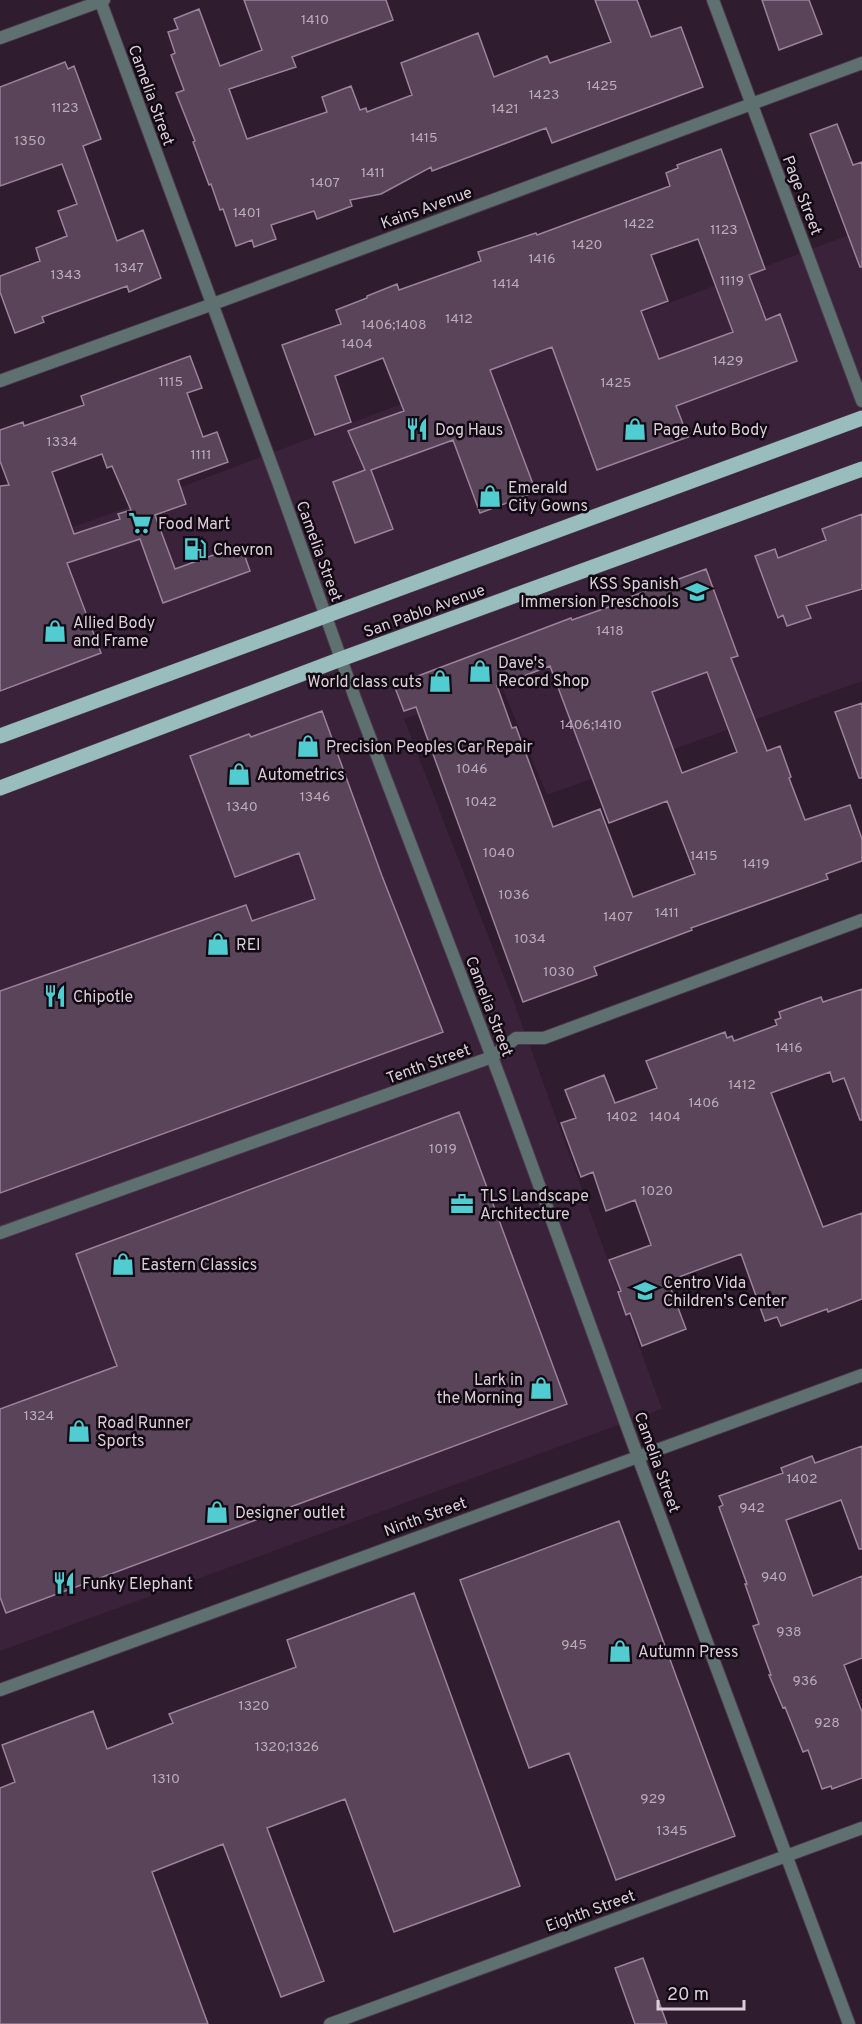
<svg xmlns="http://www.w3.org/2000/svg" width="862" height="2024" viewBox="0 0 862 2024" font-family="Overpass,sans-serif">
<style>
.built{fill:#3a223a}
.building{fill:#594459;stroke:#9b839b;stroke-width:1.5;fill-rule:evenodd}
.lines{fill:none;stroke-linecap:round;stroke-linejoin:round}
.street-casing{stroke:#4b384a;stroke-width:14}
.primary-casing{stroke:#4b384a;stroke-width:16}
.street{stroke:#5f7070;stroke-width:12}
.primary{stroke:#99bcbd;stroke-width:15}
.labels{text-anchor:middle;stroke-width:5;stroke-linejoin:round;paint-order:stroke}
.number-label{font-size:14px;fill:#baacba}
.street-label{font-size:16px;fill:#dbceda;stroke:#120a12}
.poi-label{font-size:16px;fill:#dbceda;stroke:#120a12;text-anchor:start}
</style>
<rect width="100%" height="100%" fill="#2f1c2f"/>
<!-- built -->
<path class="built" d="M862,230V681L547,795L502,687L404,719L515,1005L662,1409L0,1651V553L115,512Z"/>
<!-- building -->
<path class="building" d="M244,0H386L393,20L292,57L296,67L229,89L247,139L327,112L322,97L351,86L360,110L366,108L367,112L412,95L401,63L478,33L494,77L547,56L550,63L611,42L595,0H637L651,37L681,27L703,87L552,143L546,128L432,171L431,167L381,194L350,200L352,206L317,219L314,211L271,225L276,239L254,247L252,240L236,246L223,209L220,210L211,184L209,185L193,142L195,141L176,93L184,90L171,55L175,53L168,32L178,29L174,19L199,9L220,66L262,50Z
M762,0H809L822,34L779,50Z
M65,62L68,69L74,66L101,139L83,146L117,241L143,230L161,278L129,292L127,286L42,317L44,322L15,333L0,292V276L40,261L36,248L67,236L58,211L77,204L62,164L0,186V87Z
M837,124L853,165L862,162V267H860L810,134Z
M721,149L765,269L749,275L766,320L780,314L797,361L676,406L688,437L597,470L552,347L490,370L536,492L480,513L453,440L371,470L393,529L355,543L333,482L365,470L348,431L404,411L383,358L335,376L351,422L315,435L282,345L341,324L336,310L367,298V296L397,284L399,290L481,261L478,252L536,233L537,235L670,186L666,173L678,168L677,165ZM698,239L733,332L659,359L641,311L668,301L651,255Z
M190,356L202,388L187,393L203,437L217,432L228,462L178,480L186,504L155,515L175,569L241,545L250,571L163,603L140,539L67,563L101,653L0,691V486L9,485L0,461V430L23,422L24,426L84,405L81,396ZM102,454L107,468L112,466L131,510L118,514L120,519L74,534L52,472Z
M862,514V589L806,606L811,618L787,626L783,615L778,618L755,556L775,549L778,558L826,540L822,529Z
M706,569L738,656L731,658L767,751L780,746L791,777L789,778L805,820L850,805L862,839V861L826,874L828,879L691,928L692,930L594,967L597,975L523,1002L416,707L404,711L394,685L571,618L572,620L620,603L619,601ZM550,666L609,823L667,801L695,874L633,897L600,809L553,827L516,727L512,728L497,686ZM707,672L737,752L682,773L652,692Z
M862,703V778H859L835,712Z
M322,711L382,876L443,1032L0,1193V991L246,905L252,921L315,899L299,853L235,877L190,756L249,734L251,737Z
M862,989V1120H860L844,1078L833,1082L830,1072L771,1093L823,1227L862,1213V1299L828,1312L827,1309L781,1326L777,1317L765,1321L741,1254L668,1281L686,1329L642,1346L630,1313L626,1315L618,1292L621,1291L609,1260L651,1245L635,1200L606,1211L593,1172L581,1177L561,1123L576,1118L565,1090L604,1075L615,1103L657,1088L646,1061L725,1032L727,1038L732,1036L734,1041L777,1025L775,1020L781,1018L779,1012L821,997L823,1002Z
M459,1112L567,1404L6,1613L0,1597V1409L117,1366L76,1254Z
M862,1446V1549H859L841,1500L786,1520L813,1596L862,1576V1658L844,1665L862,1712V1778L832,1789L831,1786L822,1789L808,1750L803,1752L785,1707L783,1708L769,1675H771L753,1626L759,1624L745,1584H747L719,1507L723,1505L719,1496L783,1473L781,1468L812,1456L815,1463Z
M619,1521L735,1836L616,1880L569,1753L529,1768L460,1580Z
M414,1593L520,1886L394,1932L345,1799L267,1828L324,1981L281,1997L223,1844L152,1872L208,2024H0V1788L15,1782L2,1745L93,1711L107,1749L173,1723L169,1714L296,1667L287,1640Z
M643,1958L667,2024H635L615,1968Z"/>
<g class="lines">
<!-- street casing -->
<g class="street-casing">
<path id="street" d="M100,0L278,482L355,698L503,1086L638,1457L849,2024
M713,0L862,401
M0,38L104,0
M0,381L213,304L862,63
M0,1233L492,1057L516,1038H544L862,920
M0,1690L862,1375
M330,2024L862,1828"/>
</g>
<!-- primary casing -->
<g class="primary-casing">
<path id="primary" d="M0,736L862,418
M0,788L341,659L862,469"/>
</g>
<!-- street -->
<use href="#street" class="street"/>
<!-- primary -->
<use href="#primary" class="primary"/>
</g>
<!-- icons -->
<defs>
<g id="restaurant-bare" transform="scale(1.8)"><path d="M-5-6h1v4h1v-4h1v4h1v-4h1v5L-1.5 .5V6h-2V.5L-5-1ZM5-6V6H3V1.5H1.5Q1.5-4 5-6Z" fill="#51ccd1" stroke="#120a12" stroke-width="2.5" paint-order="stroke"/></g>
<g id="shop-bare" transform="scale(1.8)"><path d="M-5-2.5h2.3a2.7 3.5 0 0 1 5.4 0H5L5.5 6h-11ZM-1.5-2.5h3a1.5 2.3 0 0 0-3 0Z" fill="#51ccd1" stroke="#120a12" stroke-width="2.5" paint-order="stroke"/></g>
<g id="supermarket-bare" transform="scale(1.8)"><path d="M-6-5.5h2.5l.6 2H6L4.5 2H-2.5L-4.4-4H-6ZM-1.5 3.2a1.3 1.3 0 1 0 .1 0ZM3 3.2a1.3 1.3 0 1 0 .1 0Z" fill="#51ccd1" stroke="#120a12" stroke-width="2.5" paint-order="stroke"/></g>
<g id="fuel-bare" transform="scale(1.8)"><path d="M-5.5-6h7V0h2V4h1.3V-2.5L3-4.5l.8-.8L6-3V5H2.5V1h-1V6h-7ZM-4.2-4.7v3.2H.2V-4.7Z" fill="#51ccd1" stroke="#120a12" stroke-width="2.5" paint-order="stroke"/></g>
<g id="school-bare" transform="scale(1.8)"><path d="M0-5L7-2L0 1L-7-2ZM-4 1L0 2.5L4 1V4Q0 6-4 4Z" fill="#51ccd1" stroke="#120a12" stroke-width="2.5" paint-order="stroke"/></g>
<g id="office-bare" transform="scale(1.8)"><path d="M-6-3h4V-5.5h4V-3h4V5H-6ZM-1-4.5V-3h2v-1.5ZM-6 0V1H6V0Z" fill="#51ccd1" stroke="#120a12" stroke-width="2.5" paint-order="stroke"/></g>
</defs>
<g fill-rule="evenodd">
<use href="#restaurant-bare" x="417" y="429"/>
<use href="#shop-bare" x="635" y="429"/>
<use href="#shop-bare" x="490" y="496"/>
<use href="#supermarket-bare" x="140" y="523"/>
<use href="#fuel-bare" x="195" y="549"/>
<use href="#school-bare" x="697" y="592"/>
<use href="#shop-bare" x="55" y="631"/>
<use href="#shop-bare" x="480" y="671"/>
<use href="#shop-bare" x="440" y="681"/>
<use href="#shop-bare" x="308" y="746"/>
<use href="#shop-bare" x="239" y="774"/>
<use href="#shop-bare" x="218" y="944"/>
<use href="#restaurant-bare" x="55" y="996"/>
<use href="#office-bare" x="462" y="1204"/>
<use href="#shop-bare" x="123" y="1264"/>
<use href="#school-bare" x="645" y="1291"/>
<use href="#shop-bare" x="541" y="1388"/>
<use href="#shop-bare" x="79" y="1431"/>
<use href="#shop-bare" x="217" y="1512"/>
<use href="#restaurant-bare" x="64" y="1583"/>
<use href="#shop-bare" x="620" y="1651"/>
</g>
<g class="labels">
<!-- number labels -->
<g class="number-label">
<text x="315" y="24">1410</text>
<text x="602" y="90">1425</text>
<text x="544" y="99">1423</text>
<text x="65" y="112">1123</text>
<text x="505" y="113">1421</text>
<text x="424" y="142">1415</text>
<text x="30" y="145">1350</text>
<text x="373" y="177">1411</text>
<text x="325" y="187">1407</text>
<text x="247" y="217">1401</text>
<text x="639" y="228">1422</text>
<text x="724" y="234">1123</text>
<text x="587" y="249">1420</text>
<text x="542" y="263">1416</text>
<text x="129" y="272">1347</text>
<text x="66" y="279">1343</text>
<text x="732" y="285">1119</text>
<text x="506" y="288">1414</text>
<text x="459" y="323">1412</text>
<text x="394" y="329">1406;1408</text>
<text x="357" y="348">1404</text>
<text x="728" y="365">1429</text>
<text x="171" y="386">1115</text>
<text x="616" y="387">1425</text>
<text x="62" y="446">1334</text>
<text x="201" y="459">1111</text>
<text x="610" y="635">1418</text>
<text x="591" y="729">1406;1410</text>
<text x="472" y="773">1046</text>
<text x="315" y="801">1346</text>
<text x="481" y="806">1042</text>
<text x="242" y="811">1340</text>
<text x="499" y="857">1040</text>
<text x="704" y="860">1415</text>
<text x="756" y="868">1419</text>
<text x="514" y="899">1036</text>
<text x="667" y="917">1411</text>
<text x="618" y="921">1407</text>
<text x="530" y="943">1034</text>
<text x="559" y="976">1030</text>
<text x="789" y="1052">1416</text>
<text x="742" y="1089">1412</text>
<text x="704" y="1107">1406</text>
<text x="622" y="1121">1402</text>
<text x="665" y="1121">1404</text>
<text x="443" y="1153">1019</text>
<text x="657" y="1195">1020</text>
<text x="39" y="1420">1324</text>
<text x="802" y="1483">1402</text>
<text x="752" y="1512">942</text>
<text x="774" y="1581">940</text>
<text x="789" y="1636">938</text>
<text x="574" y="1649">945</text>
<text x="805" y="1685">936</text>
<text x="254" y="1710">1320</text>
<text x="827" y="1727">928</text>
<text x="287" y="1751">1320;1326</text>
<text x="166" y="1783">1310</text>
<text x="653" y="1803">929</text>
<text x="672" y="1835">1345</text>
</g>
<!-- street labels -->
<g class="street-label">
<text transform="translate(152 95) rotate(70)" y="6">Camelia Street</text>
<text transform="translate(803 195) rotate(69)" y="6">Page Street</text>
<text transform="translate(426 207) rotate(-20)" y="6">Kains Avenue</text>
<text transform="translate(320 551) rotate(70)" y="6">Camelia Street</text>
<text transform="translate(424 610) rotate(-20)" y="6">San Pablo Avenue</text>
<text transform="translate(490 1006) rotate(69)" y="6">Camelia Street</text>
<text transform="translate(428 1063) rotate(-20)" y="6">Tenth Street</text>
<text transform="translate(658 1462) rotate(70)" y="6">Camelia Street</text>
<text transform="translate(425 1516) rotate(-20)" y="6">Ninth Street</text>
<text transform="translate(590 1910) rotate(-20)" y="6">Eighth Street</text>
</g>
<!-- poi labels -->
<g class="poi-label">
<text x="435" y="435">Dog Haus</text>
<text x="653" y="435">Page Auto Body</text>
<text x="508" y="493">Emerald<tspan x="508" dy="18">City Gowns</tspan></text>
<text x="158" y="529">Food Mart</text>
<text x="213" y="555">Chevron</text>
<text x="679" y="589" text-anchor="end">KSS Spanish<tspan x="679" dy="18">Immersion Preschools</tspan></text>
<text x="73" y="628">Allied Body<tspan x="73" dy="18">and Frame</tspan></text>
<text x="498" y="668">Dave's<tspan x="498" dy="18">Record Shop</tspan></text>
<text x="422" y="687" text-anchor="end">World class cuts</text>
<text x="326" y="752">Precision Peoples Car Repair</text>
<text x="257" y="780">Autometrics</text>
<text x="236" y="950">REI</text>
<text x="73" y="1002">Chipotle</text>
<text x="480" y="1201">TLS Landscape<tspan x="480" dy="18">Architecture</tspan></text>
<text x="141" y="1270">Eastern Classics</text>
<text x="663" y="1288">Centro Vida<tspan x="663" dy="18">Children's Center</tspan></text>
<text x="523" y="1385" text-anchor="end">Lark in<tspan x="523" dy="18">the Morning</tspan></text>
<text x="97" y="1428">Road Runner<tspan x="97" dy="18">Sports</tspan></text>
<text x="235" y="1518">Designer outlet</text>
<text x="82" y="1589">Funky Elephant</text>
<text x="638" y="1657">Autumn Press</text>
</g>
</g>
<!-- scale -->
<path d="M658 2000v9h86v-9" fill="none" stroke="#dbceda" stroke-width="3"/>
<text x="667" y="2000" font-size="18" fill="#dbceda" stroke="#120a12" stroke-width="4.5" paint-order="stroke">20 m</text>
</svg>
